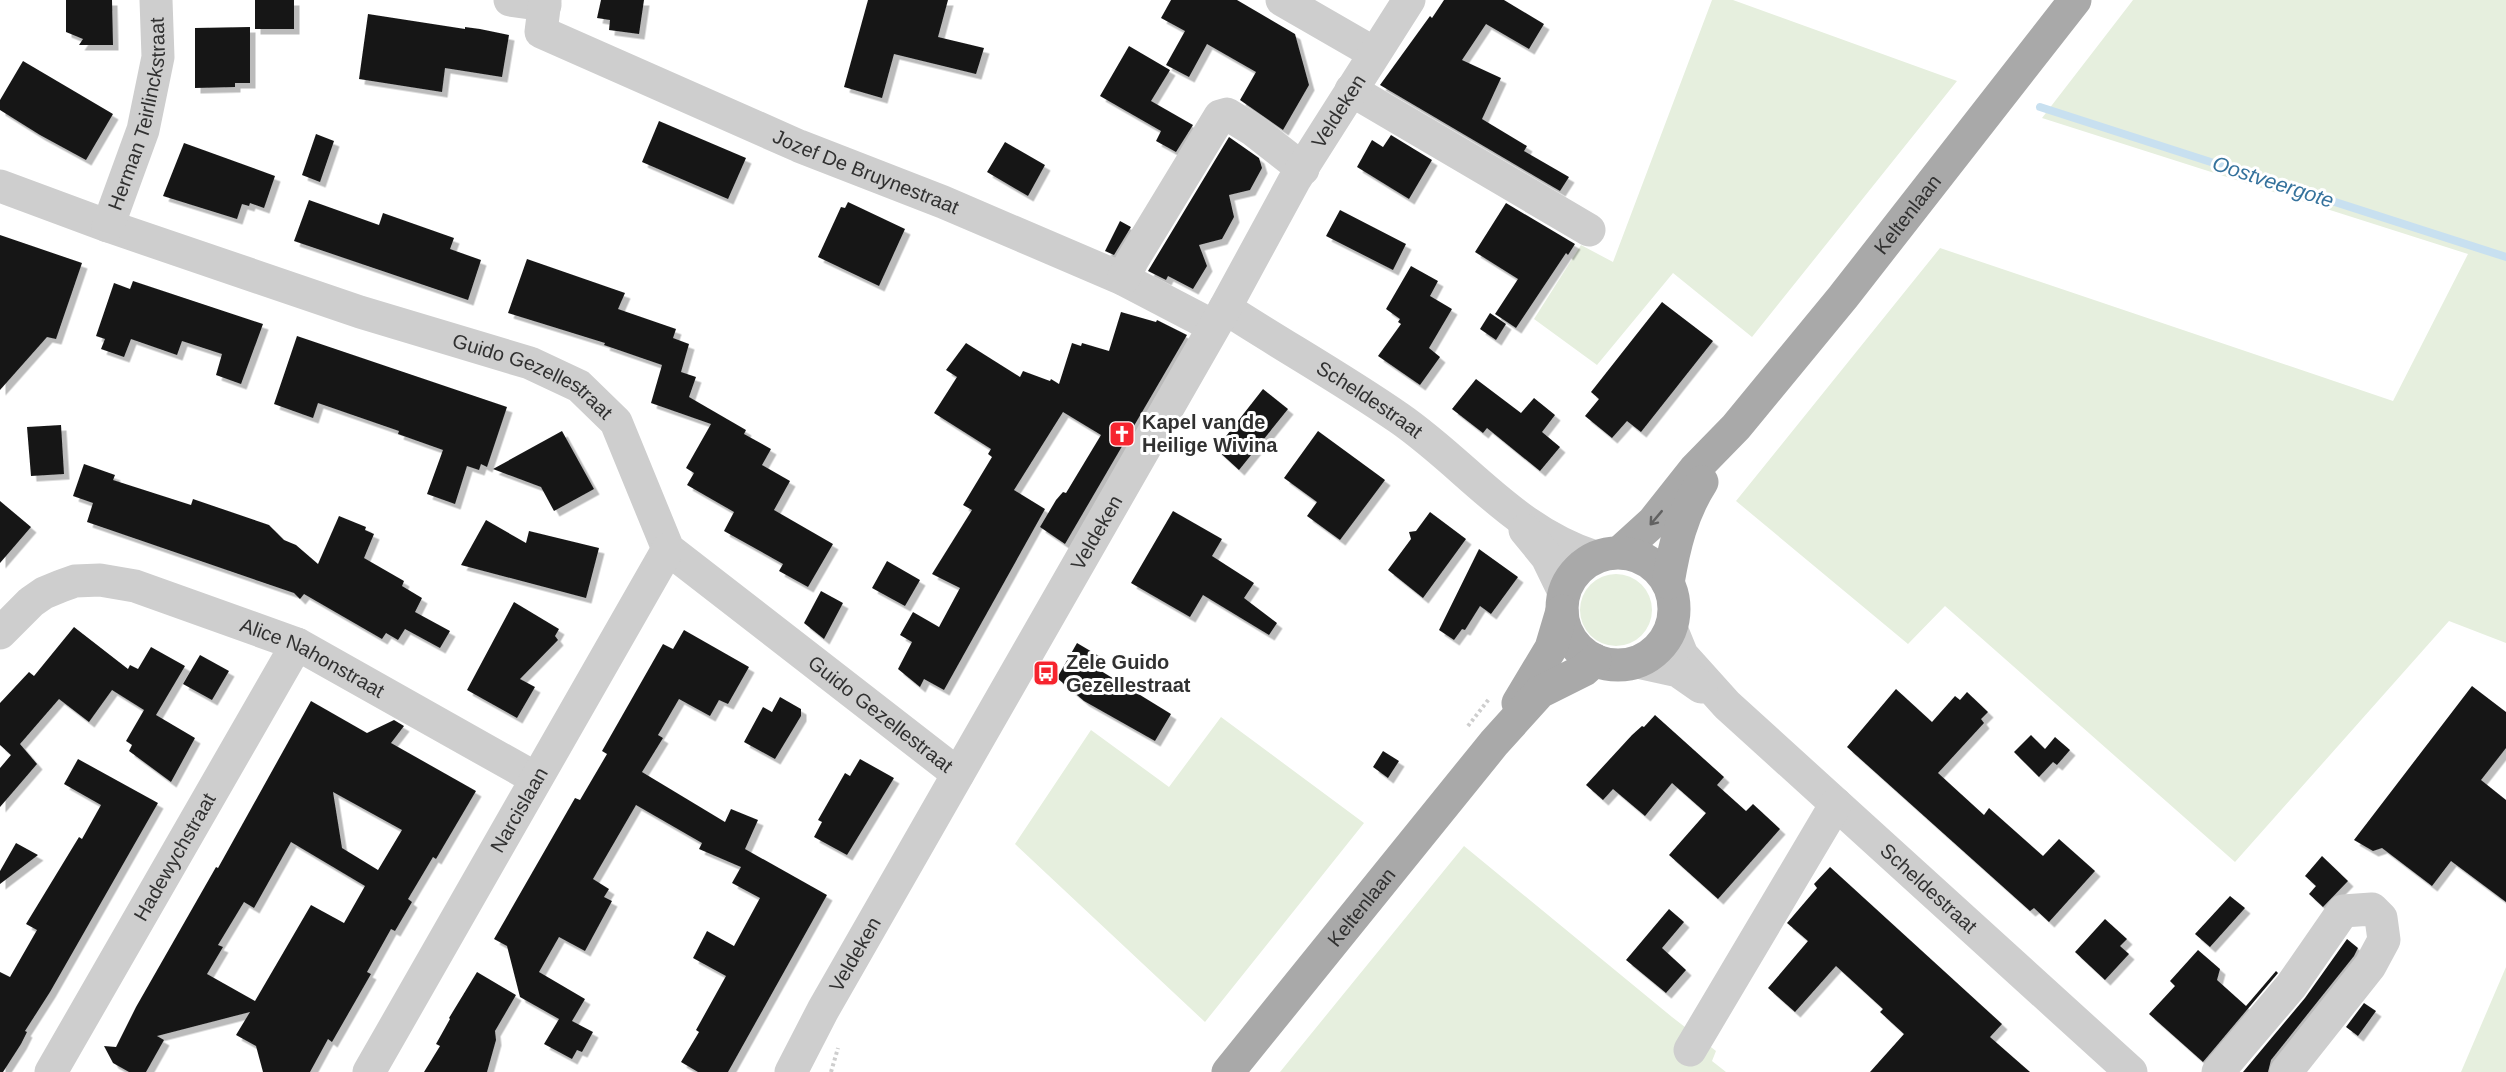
<svg xmlns="http://www.w3.org/2000/svg" width="2506" height="1072" viewBox="0 0 2506 1072" font-family="Arial,sans-serif">
<style>
.green{fill:#e6efde}
.lines{fill:none;stroke-linecap:round;stroke-linejoin:round}
.stream{stroke:#c8e0f0;stroke-width:8}
.building{fill:#181818;fill-rule:evenodd;filter:url(#shadow)}
.path{stroke:#cecece;stroke-width:4;stroke-dasharray:3 3;stroke-linecap:butt}
.minor{stroke:#cecece;stroke-width:33}
.major{stroke:#a9a9a9;stroke-width:33}
.oneway{stroke:#616161}
.labels{text-anchor:middle;stroke-width:6;stroke-linejoin:round;paint-order:stroke}
.street-label{font-size:20px;fill:#313131;stroke:#fff}
.poi-label{font-size:20px;font-weight:bold;fill:#313131;stroke:#fff;text-anchor:start}
.water-label{font-size:21px;font-style:italic;fill:#35729c;stroke:#fff}
</style>
<defs>
<filter id="shadow"><feDropShadow dx="5.5" dy="5.5" stdDeviation="0" flood-color="#0004"/></filter>
</defs>
<rect width="100%" height="100%" fill="#fff"/>
<!-- green -->
<path class="green" d="M1712,0H1733L1957,81L1752,337L1673,273L1597,365L1534,319L1581,245L1613,262Z
M2133,0H2506V643L2449,621L2235,862L1945,606L1908,644L1736,501L1940,248L2393,401L2468,254L2042,118Z
M1580 610a36 36 0 1 1 72 0a36 36 0 1 1-72 0Z
M1221,717L1364,823L1205,1022L1015,844L1091,730L1169,787Z
M1464,846L1672,1017L1716,1051L1712,1061L1726,1072H1280Z
M2506,967V1072H2461Z"/>
<g class="lines">
<!-- stream -->
<path class="stream" d="M2040,107L2506,257"/>
</g>
<!-- building -->
<path class="building" d="M66,0H112L113,45H79L83,39L66,32Z
M255,0H294V29H255Z
M601,0H644L639,34L609,30L610,20L597,18Z
M868,0H948L938,37L984,48L976,74L894,54L882,98L844,87Z
M1171,0H1237L1295,34L1309,85L1283,130L1240,100L1256,72L1207,44L1189,77L1166,65L1185,31L1161,18Z
M1444,0H1504L1544,24L1529,49L1486,24L1462,60L1501,78L1482,119L1527,146L1524,151L1569,177L1560,191L1380,85L1430,16L1432,18Z
M368,14L465,29V27L480,29L509,35L502,77L445,68L442,92L359,79Z
M250,27V83H235V87L195,88V28Z
M1129,46L1170,70L1151,101L1193,125L1176,152L1156,141L1161,131L1100,96Z
M23,61L113,114L86,160L40,135L0,110V100Z
M659,121L746,158L728,199L642,162Z
M316,134L334,141L320,182L302,175Z
M1391,135L1432,160L1409,199L1357,167L1372,140L1383,147Z
M1229,137L1259,158L1262,168L1250,190L1229,195L1234,217L1222,239L1199,245L1207,266L1193,289L1168,276L1166,280L1148,271Z
M1005,142L1045,165L1028,196L987,172Z
M184,143L275,176L264,208L250,203L249,206L242,204L237,219L163,196Z
M309,200L379,225L383,213L454,238L450,249L481,260L468,300L294,241Z
M848,202L905,229L879,286L818,257L841,207L845,208Z
M1506,203L1575,244L1568,255L1566,253L1516,328L1495,314L1518,279L1475,252Z
M1340,210L1406,244L1393,270L1326,236Z
M1120,221L1131,227L1114,255L1105,251Z
M0,235L82,263L56,339L47,337L0,390Z
M527,259L625,293L618,309L676,329L673,338L689,344L681,372L696,377L689,397L746,430L744,434L771,449L762,465L790,481L774,510L833,544L808,587L779,571L783,564L724,531L734,512L687,485L694,473L686,468L711,424L651,403L662,365L604,345L605,343L508,313Z
M1411,266L1438,281L1430,296L1452,309L1429,348L1440,357L1420,385L1378,356L1401,324L1398,322L1400,319L1386,309Z
M133,281L263,324L241,384L216,375L222,354L182,341L177,355L131,339L124,357L101,349L105,339L96,336L114,283L130,289Z
M1662,302L1713,341L1641,432L1627,421L1612,438L1585,416L1599,399L1591,392Z
M1121,312L1156,322L1157,320L1187,335L1065,544L1040,527L1056,500L1063,492L1066,493L1101,435L1063,412L1014,490L1045,509L944,690L924,679L920,687L898,669L912,642L900,635L913,612L939,627L960,588L932,574L972,510L963,505L992,457L988,454L991,449L934,413L957,377L946,370L966,343L1020,377L1023,371L1050,381L1051,379L1059,384L1072,343L1081,346L1082,343L1109,351Z
M1490,313L1506,324L1496,340L1480,329Z
M297,336L507,407L487,467L481,464L479,470L467,466L455,504L427,494L443,450L398,434L399,431L318,403L313,418L274,404Z
M1476,379L1521,413L1534,398L1555,415L1542,432L1560,447L1540,471L1487,428L1483,433L1452,409Z
M1263,389L1288,409L1239,470L1216,449Z
M61,425L64,474L31,476L27,427Z
M562,431L594,489L554,511L541,487L493,469Z
M1318,431L1385,480L1340,540L1307,516L1317,502L1284,478Z
M84,464L115,475L113,480L191,505L193,499L269,525L284,540L296,545L318,564L339,516L366,527L365,530L374,534L364,558L404,581L402,586L422,598L415,612L450,631L440,648L405,629L398,640L386,633L382,639L304,594L300,599L294,593L87,522L93,503L73,496Z
M0,501L31,527L0,563Z
M1173,511L1222,539L1212,556L1254,583L1244,598L1277,623L1269,635L1203,595L1190,617L1131,583Z
M1430,512L1466,539L1423,598L1388,570L1411,539L1409,532L1416,531Z
M486,520L526,543L529,531L599,548L586,598L461,565Z
M1479,549L1518,577L1491,614L1480,606L1465,630L1462,629L1454,640L1439,630Z
M887,561L920,580L905,606L872,588Z
M821,591L843,603L824,639L804,623Z
M514,602L559,629L555,636L558,640L520,679L535,687L517,718L467,690Z
M74,627L128,669L130,665L138,669L151,647L185,666L156,715L195,738L171,782L129,751L132,745L126,741L144,710L112,690L89,722L59,699L20,744L37,764L0,807V768L11,755L0,745V703L29,672L34,676Z
M684,630L749,667L728,704L719,700L710,716L679,699L658,735L663,738L642,772L725,822L731,809L758,820L745,849L827,895L728,1072H698L681,1062L699,1032L696,1030L726,976L693,958L707,931L734,946L760,898L732,883L741,867L699,849L702,843L636,805L593,879L609,889L604,897L612,901L585,951L559,937L539,972L585,999L572,1021L593,1032L582,1052L577,1050L572,1059L544,1044L559,1019L520,997L507,946L494,939L575,798L580,800L607,754L602,751L663,644L673,649Z
M1077,643L1099,656L1093,666L1171,714L1155,741L1084,701L1057,678Z
M200,655L229,671L212,700L183,684Z
M2472,686L2506,712V748L2481,780L2506,800V902L2451,861L2432,886L2382,848L2373,851L2354,840Z
M1896,689L1932,722L1955,696L1960,700L1967,692L1988,712L1981,719L1984,723L1938,773L1984,815L1989,808L2043,856L2059,839L2095,871L2049,922L2034,908L2030,911L1847,747Z
M780,697L801,709V716L775,759L744,742L763,707L772,712Z
M311,701L367,733L394,720L404,726L391,743L476,791L436,859L433,857L408,899L412,902L395,931L391,929L367,972L371,974L332,1042L328,1039L310,1072H263L256,1046L236,1035L250,1012L157,1036L164,1040L146,1072H129L113,1063L104,1046L116,1047L136,1007L216,867L218,868ZM333,792L402,830L378,870L342,848ZM291,842L365,886L344,923L311,905L255,1001L207,974L223,947L218,945L244,902L254,908Z
M1655,715L1724,777L1717,785L1746,811L1753,804L1780,829L1718,899L1669,855L1706,813L1672,783L1645,816L1613,789L1603,800L1586,785L1632,735L1642,726L1644,727Z
M2031,735L2045,749L2055,737L2070,750L2057,765L2053,762L2039,777L2014,752Z
M1383,751L1399,761L1388,778L1373,767Z
M78,759L158,803L50,992L25,1031L27,1032L21,1044L3,1072H0V972L10,977L37,930L26,924L79,837L82,839L101,805L64,784Z
M860,759L894,778L847,855L814,837L822,822L818,820L845,773L850,776Z
M16,843L38,855L0,884V871Z
M2322,856L2348,881L2323,907L2309,894L2316,886L2305,876Z
M1830,867L2002,1024L1990,1037L2030,1072H1870L1904,1034L1880,1012L1883,1009L1836,966L1795,1012L1768,988L1808,941L1787,923L1817,888L1814,884Z
M2230,896L2245,908L2210,947L2195,934Z
M1669,909L1684,922L1662,948L1686,970L1666,993L1626,960Z
M2105,919L2127,939L2120,946L2129,954L2105,980L2075,952Z
M2347,939L2358,948L2354,956L2271,1060L2268,1072H2243L2305,998Z
M2198,950L2220,969L2217,980L2246,1006L2276,971L2278,973L2203,1062L2149,1014L2175,986L2170,981Z
M477,972L516,995L495,1031L496,1040L487,1072H424L440,1046L436,1044L450,1019L449,1018Z
M2364,1003L2376,1011L2358,1036L2346,1027Z"/>
<g class="lines">
<!-- path -->
<path class="path" d="M1468,726L1489,699
M831,1072L838,1048"/>
<!-- minor -->
<g class="minor">
<path d="M510,0L545,5"/>
<path id="s1" d="M545,0L541,32L799,146L943,202L1123,279L1213,326"/>
<path d="M1282,0L1374,53"/>
<path d="M1351,90L1589,230"/>
<path id="s2" d="M0,186L108,226L360,312L530,363L579,386L616,422L668,549L958,774"/>
<path id="s3" d="M108,226L143,130L158,57L156,0"/>
<path d="M1123,279L1132,261L1220,116L1227,114L1253,130L1303,169"/>
<path id="s4" d="M1225,308C1282,345 1343,379 1399,418C1467,465 1512,530 1595,557"/>
<path d="M1525,530L1547,557L1564,592"/>
<path id="s5" d="M1671,628L1682,655L1727,705L2131,1072"/>
<path id="s6" d="M0,633L31,602L44,593L61,586L75,581L100,580L135,586L297,644L535,778"/>
<path d="M1637,662L1678,671L1701,687"/>
<path d="M1690,1050L1836,804"/>
<path id="s7" d="M51,1072L297,644"/>
<path id="s8" d="M369,1072L668,549"/>
<path id="s9" d="M791,1072L823,1010L1225,308L1294,181L1409,0"/>
<path d="M2218,1072L2291,986L2343,911L2372,909L2381,918L2384,940L2370,966L2286,1072"/>
</g>
<!-- major -->
<g class="major">
<path id="s10" d="M1620,552L1653,522L1695,469L1736,427L1843,297L2075,0"/>
<circle cx="1618" cy="609" r="56"/>
<path d="M1668,583C1674,547 1682,513 1702,482"/>
<path d="M1518,703L1551,648L1562,611"/>
<path id="s11" d="M1228,1072L1494,743L1540,692L1584,670L1595,660"/>
</g>
</g>
<!-- one-way arrows -->
<defs><path id="oneway-shaft" d="M-6 0H5M1.5-3L5.5 0L1.5 3" fill="none" stroke-width="1.6" stroke-linecap="round" stroke-linejoin="round" transform="scale(1.5)"/></defs>
<use class="oneway" href="#oneway-shaft" transform="translate(1656 518) rotate(130)"/>
<!-- icons -->
<defs>
<g id="church-square" transform="scale(1.35)"><rect x="-9" y="-9" width="18" height="18" rx="4" fill="#f6242e" stroke="#fff"/><path d="M-1.2-6h2.4v3.5h3.3v2.4h-3.3V6h-2.4V-.1h-3.3v-2.4h3.3Z" fill="#fff"/></g>
<g id="bus-square" transform="scale(1.35)"><rect x="-9" y="-9" width="18" height="18" rx="4" fill="#f6242e" stroke="#fff"/><path d="M-5-6H5V4H4V6H2V4H-2V6H-4V4H-5ZM-3.5-4V0h7V-4ZM-3.5 1.2v1.5H-2V1.2ZM2 1.2v1.5H3.5V1.2Z" fill="#fff"/></g>
</defs>
<g fill-rule="evenodd">
<use href="#church-square" x="1122" y="434"/>
<use href="#bus-square" x="1046" y="673"/>
</g>
<g class="labels">
<!-- street labels -->
<g class="street-label">
<text dy="7" stroke="none"><textPath href="#s9" startOffset="1106">Veldeken</textPath></text>
<text dy="7" stroke="none"><textPath href="#s3" startOffset="117">Herman Teirlinckstraat</textPath></text>
<text dy="7" stroke="none"><textPath href="#s1" startOffset="386">Jozef De Bruynestraat</textPath></text>
<text dy="7" stroke="none"><textPath href="#s10" startOffset="444">Keltenlaan</textPath></text>
<text dy="7" stroke="none"><textPath href="#s2" startOffset="567">Guido Gezellestraat</textPath></text>
<text dy="7" stroke="none"><textPath href="#s4" startOffset="171">Scheldestraat</textPath></text>
<text dy="7" stroke="none"><textPath href="#s9" startOffset="620">Veldeken</textPath></text>
<text dy="7" stroke="none"><textPath href="#s6" startOffset="345">Alice Nahonstraat</textPath></text>
<text dy="7" stroke="none"><textPath href="#s2" startOffset="1071">Guido Gezellestraat</textPath></text>
<text dy="7" stroke="none"><textPath href="#s8" startOffset="302">Narcislaan</textPath></text>
<text dy="7" stroke="none"><textPath href="#s7" startOffset="248">Hadewychstraat</textPath></text>
<text dy="7" stroke="none"><textPath href="#s5" startOffset="369">Scheldestraat</textPath></text>
<text dy="7" stroke="none"><textPath href="#s11" startOffset="212">Keltenlaan</textPath></text>
<text dy="7" stroke="none"><textPath href="#s9" startOffset="134">Veldeken</textPath></text>
</g>
<!-- poi labels -->
<g class="poi-label">
<text x="1142" y="429">Kapel van de<tspan x="1142" dy="23">Heilige Wivina</tspan></text>
<text x="1066" y="669">Zele Guido<tspan x="1066" dy="23">Gezellestraat</tspan></text>
</g>
<!-- water labels -->
<g class="water-label">
<text transform="translate(2273 182) rotate(18)" y="7">Oostveergote</text>
</g>
</g>
</svg>
